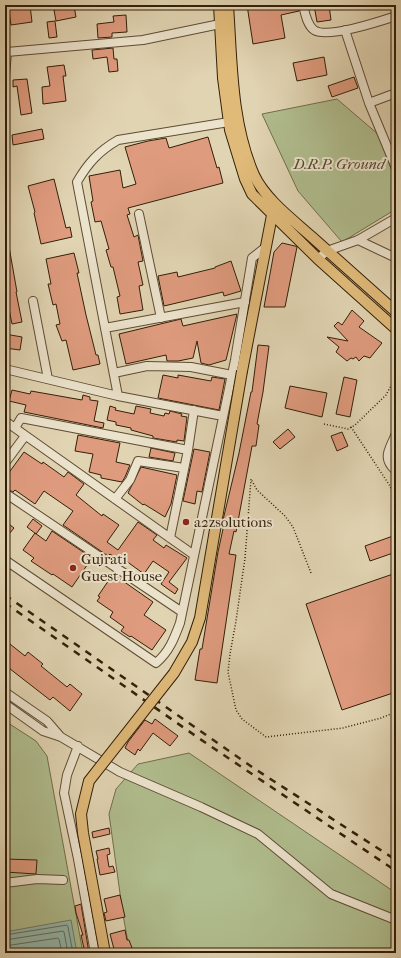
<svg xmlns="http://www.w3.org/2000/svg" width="401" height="958" viewBox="0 0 401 958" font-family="'IM FELL French Canon',serif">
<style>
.green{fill:#b0bd8e;stroke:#716e4c}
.water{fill:#94b8ac;stroke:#6d7b6b}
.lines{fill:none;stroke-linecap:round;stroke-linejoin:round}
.shore{stroke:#636c5a;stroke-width:1}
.building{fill:#df9b7e;stroke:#321f09}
.minor-casing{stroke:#5e4c33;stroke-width:10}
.major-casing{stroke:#321f09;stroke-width:12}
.path{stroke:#321f09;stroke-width:1.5;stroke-dasharray:1 2;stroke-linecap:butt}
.minor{stroke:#ece3cd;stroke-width:8}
.major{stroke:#e0ba79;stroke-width:10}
.rail{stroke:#321f09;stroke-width:2.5;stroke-dasharray:7 7;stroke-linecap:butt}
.major-bridge-casing{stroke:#321f09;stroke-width:12;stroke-linecap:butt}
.major-bridge{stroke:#e0ba79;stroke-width:10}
.poi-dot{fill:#8f2418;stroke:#ece3cd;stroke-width:1.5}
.labels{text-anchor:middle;stroke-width:4;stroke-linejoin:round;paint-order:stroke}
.park-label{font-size:15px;font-style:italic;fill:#52462a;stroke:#ece3cd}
.poi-label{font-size:15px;fill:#321f09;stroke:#ece3cd;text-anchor:start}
</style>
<rect width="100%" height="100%" fill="#e1d4b2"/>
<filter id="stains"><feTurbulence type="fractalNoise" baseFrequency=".005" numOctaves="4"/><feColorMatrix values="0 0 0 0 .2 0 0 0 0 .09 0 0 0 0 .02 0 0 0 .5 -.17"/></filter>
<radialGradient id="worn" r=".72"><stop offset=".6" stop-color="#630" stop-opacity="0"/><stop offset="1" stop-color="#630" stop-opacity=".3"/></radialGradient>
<!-- green -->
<path class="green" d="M337,99L379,135L396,183V209L342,242L298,191L262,114Z
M5,721L36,741L47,756L83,953H5Z
M189,753L396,893V953H130L123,915L109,814L116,789L138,764Z"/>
<!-- water -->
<path class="water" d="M71,920L77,953H5V932Z"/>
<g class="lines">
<!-- shore -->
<path class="shore" d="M5,935L67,925L68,927L73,953
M5,940L63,931L64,932L68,953
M5,946L58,938L59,939L62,953"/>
</g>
<!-- building -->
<path class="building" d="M8,5H30L32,22L11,25Z
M247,5H280V7L298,5L299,11L281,15L285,38L253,44Z
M314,5H329L331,20L317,22Z
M74,6L76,17L56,21L54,10Z
M126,15L127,32L112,33V37L98,38L97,24L114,22L113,16Z
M55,21L57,37L49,38L47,22Z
M113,48L114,59H117L118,71L109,72L107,57L93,59L92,50Z
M324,57L327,75L297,81L293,63Z
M64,65L66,76H63L66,101L43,104L42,87L50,86L47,67Z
M354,77L358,88L332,97L328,86Z
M27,79L32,113L21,115L17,86L13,87V80Z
M42,129L44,139L13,145L12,135Z
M208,137L217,168L219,167L223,183L128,208L130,214L127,215L134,237L138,235L143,261L138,262L143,285L139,286L143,310L120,314L117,297L120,296L113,267H111L106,250L109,249L101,221L95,222L91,202L93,201L89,176L120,170L123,188L136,184L125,147L148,141L166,138L169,148Z
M54,179L66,228L70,227L72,237L41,244L34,213L35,212L28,186Z
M5,241H8L17,292H16L22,322L12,324L7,299H9L5,275Z
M282,243L295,246L297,247L285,307H264L274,252Z
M74,253L79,273H77L86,315L96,355H98L100,364L73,370L66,340L62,341L56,325L60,324L56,304L53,305L48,284H51L46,259Z
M231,261L241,291L224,296L223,292L164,306L158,276L177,272L178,277L215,268V267Z
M352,310L364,321L359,327L382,343L370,358L364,356L359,361L356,357L353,359L351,358L347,361L336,352L339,347L327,337L348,341L334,326L338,322L342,325Z
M237,314L226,360L209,365L201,363L197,341L193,358L178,361H167L166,355L126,364L119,334L181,319L183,326Z
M5,334L22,337L20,350L5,348Z
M258,345L269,346L263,392L257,424L259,425L256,446H252L236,532L234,531L229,554L236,555L217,683L195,680L200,649H202L218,552L223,529L222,528L223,520L239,453L251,392H252Z
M163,375L178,378V375L211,381L212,377L225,379L219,410L158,398Z
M344,377L357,380L350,417L336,414Z
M290,386L327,393L322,417L285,408Z
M12,390L30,394L31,391L82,400L83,395L90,397V400L98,401L94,421L104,423L103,428L24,412L26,405L9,401Z
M110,406L116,408L115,410L134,414L136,406L151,409L150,413L164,416L165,413L169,414L170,411L182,414L181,416L187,417L184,441L177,440V442L153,438V436L131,430V428L116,425V422L107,420Z
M288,429L295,437L280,449L273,442Z
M342,432L348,446L337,451L331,436Z
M78,435L120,443L116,462L130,465L125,477L122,482L101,478V475L89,472L93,454L75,451Z
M151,448L175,453L173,461L149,457Z
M194,449L210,452L202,492L197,491L195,504L183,501Z
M24,452L42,464L43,462L64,477L68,472L84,484L76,495L102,516L103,514L119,525L107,542L118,550L138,522L157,535L153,540L164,548L166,545L187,558L169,582L178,589L175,594L161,584L169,572L153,561L144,574L122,558L120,561L110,554L108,556L63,525L73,511L44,491L35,504L15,490L13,492L5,488V478Z
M141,467L177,475L171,504L165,517L144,504L143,505L128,493Z
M33,519L42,526L36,534L27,527Z
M5,521L14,528L5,539Z
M52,531L92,558L72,587L53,574L52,575L31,561L34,558L23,550L35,533L46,541Z
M393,536L396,545V552L370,561L365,546Z
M396,573V692L342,710L306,604Z
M113,574L153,602L144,615L166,630L152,650L131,636L130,637L121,631L124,627L110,617L113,612L97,601L100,597L98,596Z
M5,640L25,656L28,652L43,664L41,666L67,687L70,684L82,694L70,711L53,697L50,700L5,665Z
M155,719L178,736L170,746L153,733L140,751L138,749L135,755L125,748L128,742L145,720L152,724Z
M109,828L110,834L93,838L92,832Z
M109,848L110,854L107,855L109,867L113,866L115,872L100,875L97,859H98L96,851Z
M5,859L37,860L36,874L5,872Z
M120,895L125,917L106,921L104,913L107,912L104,899Z
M81,904L89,953H85L81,935H83L76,913L75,906Z
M125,930L127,940H129L132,948L129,949L130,953H115L110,934Z"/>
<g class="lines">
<!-- minor casing -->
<g class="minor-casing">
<path id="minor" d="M303,5C305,13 307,25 314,30C327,39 381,21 396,16
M345,30L369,103L396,168
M5,76L7,52L143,40L220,24
M369,103L396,93
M139,214L161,318
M358,240L396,258
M318,259L327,251L358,240L396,218
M33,301L48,379
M105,328L245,302
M5,369L118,396L223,416
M114,373L147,366L191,367L232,375
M118,396L77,182C88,163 99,151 118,140L229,122
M5,421L194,555
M15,428L21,418L188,450
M396,433C391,448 380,457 396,471
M5,463L25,436
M5,493L182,612
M115,499L130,480L138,461L184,468
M170,538L188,450L194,410
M5,560L156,663C169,652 174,639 180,623L235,360L252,258L266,247
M5,692L47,721L60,736
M5,704L43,731L61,737L120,772L201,807L258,834L331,894L396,920
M78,746L67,775L64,793L78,859L95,953
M5,883L37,879L63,880"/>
</g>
<!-- major casing -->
<g class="major-casing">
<path id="major" d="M219,5L223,78L230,130L245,179L252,194L318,259L396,329
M228,5C232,62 231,122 254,175C265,199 293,220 312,237C340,262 368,287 396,312
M242,371L273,210"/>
</g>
<!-- path -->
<path class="path" d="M324,424L348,429L355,425L386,395L393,382
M351,427L390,486L396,502
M311,573L293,527L285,516L257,490L251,479L245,558L236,621L230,654L228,672L236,710L242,719L266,737L343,728L381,718L396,712"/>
<!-- minor -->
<use href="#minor" class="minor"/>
<!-- major -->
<use href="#major" class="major"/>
<!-- rail -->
<path class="rail" d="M5,595L255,769L396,860
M5,603L200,739L396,871"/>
<!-- major-bridge casing -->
<g class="major-bridge-casing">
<path id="major-bridge" d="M105,953L83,833L81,814L89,781L174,673L192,642L200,618L242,371"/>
</g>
<!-- major-bridge -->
<use href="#major-bridge" class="major-bridge"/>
</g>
<!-- markers -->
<g class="poi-dot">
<circle cx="186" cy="522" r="4"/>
<circle cx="73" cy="568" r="4"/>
</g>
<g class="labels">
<!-- park labels -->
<g class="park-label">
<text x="339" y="169">D.R.P. Ground</text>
</g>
<!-- poi labels -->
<g class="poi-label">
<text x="194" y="527">a2zsolutions</text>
<text x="81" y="564">Gujrati<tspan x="81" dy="17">Guest House</tspan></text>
</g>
</g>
<!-- margin -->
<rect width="401" height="958" fill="none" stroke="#e1d4b2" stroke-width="20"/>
<rect x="6" y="6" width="389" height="946" fill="none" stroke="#321f09" stroke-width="2"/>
<rect x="10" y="10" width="381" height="938" fill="none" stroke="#321f09"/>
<rect width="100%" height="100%" filter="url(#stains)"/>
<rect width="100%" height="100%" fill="url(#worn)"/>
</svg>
